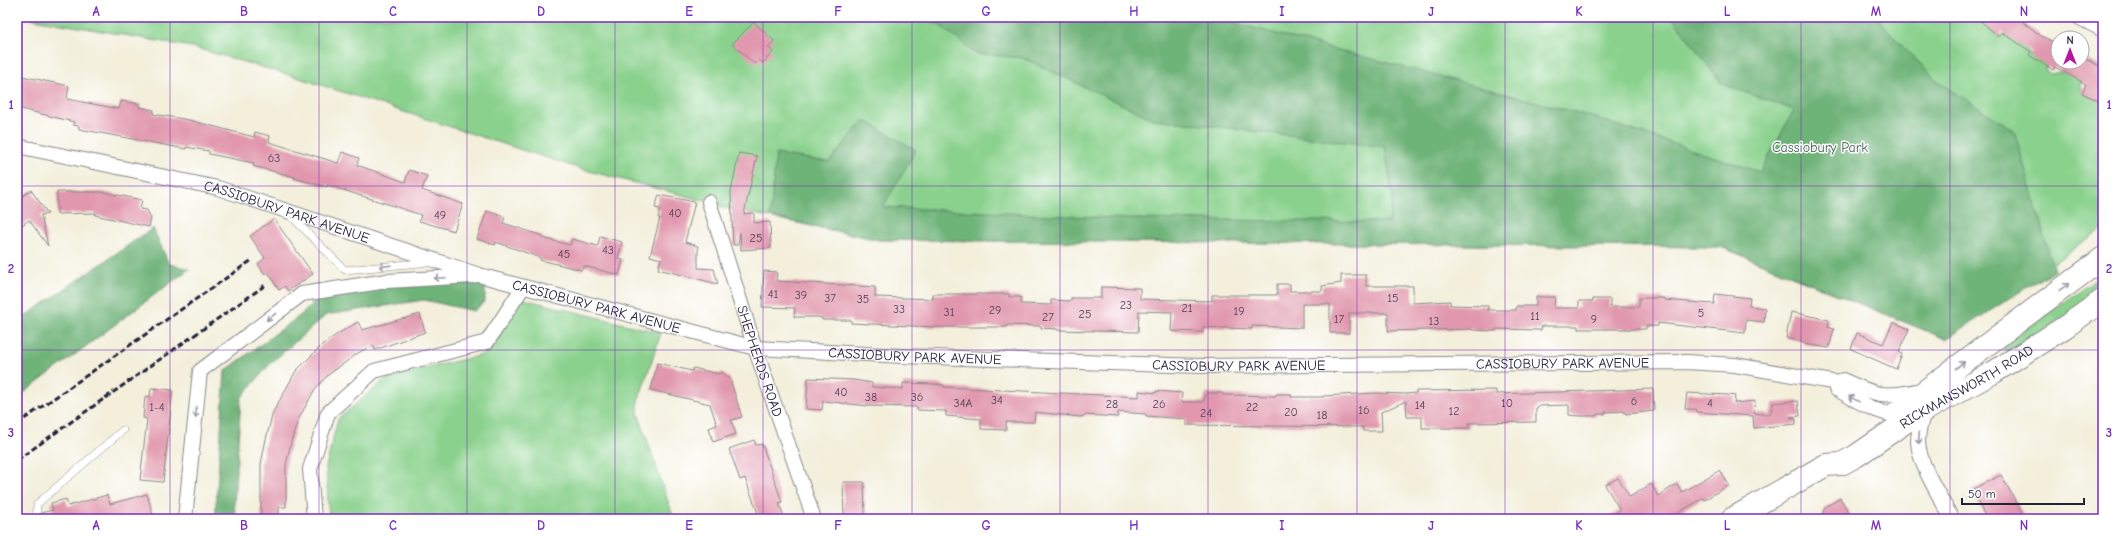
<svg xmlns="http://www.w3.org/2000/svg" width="2120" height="536" viewBox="0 0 2120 536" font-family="'Comic Neue',sans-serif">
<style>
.green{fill:#89d18c;stroke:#567a64}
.forest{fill:#6eb378;stroke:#486a5a}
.building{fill:#e198ae}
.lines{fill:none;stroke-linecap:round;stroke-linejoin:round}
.lane-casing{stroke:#8a888b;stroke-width:8}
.street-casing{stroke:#8a888b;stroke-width:16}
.primary-casing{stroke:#8a888b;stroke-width:24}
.lane{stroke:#fff;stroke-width:7}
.street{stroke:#fff;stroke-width:14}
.primary{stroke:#fff;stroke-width:22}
.rail{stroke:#22223b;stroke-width:3;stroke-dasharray:6 3;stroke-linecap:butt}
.oneway{stroke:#9c9ca7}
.grid{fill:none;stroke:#7b2cbf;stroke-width:1;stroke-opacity:0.55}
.labels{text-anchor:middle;stroke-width:3;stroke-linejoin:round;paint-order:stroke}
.number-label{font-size:12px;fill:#524058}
.park-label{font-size:14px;fill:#465f57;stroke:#fff}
.street-label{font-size:14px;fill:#22223b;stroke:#fff}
.neatline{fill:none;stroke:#7b2cbf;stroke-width:1.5}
.grid-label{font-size:13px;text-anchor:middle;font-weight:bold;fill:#7b2cbf}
</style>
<rect width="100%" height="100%" fill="#fff"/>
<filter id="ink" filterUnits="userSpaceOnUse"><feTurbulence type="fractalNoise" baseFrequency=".025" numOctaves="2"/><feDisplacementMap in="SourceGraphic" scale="8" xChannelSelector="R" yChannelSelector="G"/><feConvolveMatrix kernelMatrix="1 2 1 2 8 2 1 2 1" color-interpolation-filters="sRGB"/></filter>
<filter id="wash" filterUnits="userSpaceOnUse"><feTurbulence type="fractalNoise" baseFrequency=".012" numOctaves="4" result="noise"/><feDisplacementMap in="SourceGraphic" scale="16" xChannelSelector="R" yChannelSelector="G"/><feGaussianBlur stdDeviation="0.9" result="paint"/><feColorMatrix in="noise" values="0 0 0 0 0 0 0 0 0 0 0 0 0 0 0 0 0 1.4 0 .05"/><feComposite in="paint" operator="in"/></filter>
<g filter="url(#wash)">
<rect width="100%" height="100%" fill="#f3efdb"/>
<!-- green -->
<path class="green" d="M22,17H1976L1999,36L2011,34C2020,47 2033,57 2047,66L2045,70L2051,74L2063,71L2081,80L2082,93L2103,103V228L1946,339L1721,247L879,240L716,206L709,202L581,169L296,77L192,47Z
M2103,274V294L2007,352L2002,346Z
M519,298L661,333L638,402V413L674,519H329L326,467L338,419L384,380L419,370L482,355L513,304Z"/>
<!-- forest -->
<path class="forest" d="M913,17H1212L1583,114L1760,172L1794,110L1722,84L1672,17H1877L1902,46L1939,82L2014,130L2054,270L1946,339L1721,247L879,240L770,217L776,154L829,162L864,120L916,150L883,207L1132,219L1389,222L1393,200L1385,147L1153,119L1023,58L976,54L937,23Z
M153,228L169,264L189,269L17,398V322Z
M472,277L485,286V301L474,311L424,300L326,315L270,364L241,398L234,504L236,519H215L225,371L302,314L319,297L387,284Z"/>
<g id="blocks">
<!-- building -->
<path class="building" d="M1976,17H2017L2041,36L2058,44V62H2082V57L2103,68V103L2082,93L2086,84L2055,67L2053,70L2029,55L2031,52L2002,32L1999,37Z
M754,22L774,41L768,47L773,52L763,63L759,60L755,64L732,44Z
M17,75L69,86L67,99L119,109L121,101L140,104L139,107L154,110L153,114L189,120L254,137L255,132L270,136L269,142L338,163L342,152L359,158L357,165L405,182L409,170L427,176L422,190L463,204L454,231L419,221L421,215L394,206L327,185V187L294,178L295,177L253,166L254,163L209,154V151L186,147V149L79,129V126L73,125L74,122L17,108Z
M739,153L757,156L744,214L754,213V223L770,222L771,248L741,250L740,232L738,245H733L731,192Z
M31,190L48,214L41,215L48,246L29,220L17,229V200Z
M57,192H103L142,200L140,209L147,210L151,218L149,227L95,215L96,213L57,214Z
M659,195L695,202L685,242L698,246V268L714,269L718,284L658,269L661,259L650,256L660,218H658L660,209L655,208Z
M487,211L505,217L503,223L543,236L542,238L570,245L572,239L598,246L600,236L622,242L618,259L623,260L619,275L584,266L582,270L540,260L541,258L496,242L495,245L477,239Z
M274,219L313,274L288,291L285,286L279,290L268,272L265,274L258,264L265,258L250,236Z
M764,271L777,272L776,281L875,287V297L933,299V294H1009V297H1021V304L1051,305V300L1071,301V298H1101V287L1140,288V299L1212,301V295H1277V284H1290V291H1322V286L1341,283V275H1366V286H1413V303L1450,301V305L1488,306V310H1516V306H1536V297H1555L1554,308H1579V301H1593V299H1610V307H1639V298H1664V300L1714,304L1715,294L1750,298L1749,306L1765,308L1764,322L1746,320L1745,333L1658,323V326H1646V329H1578V326H1542L1541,330L1496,329V331L1472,330V329L1388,331V313H1349V333H1330V304H1302V328L1252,326V329L1203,327V332L1171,331L1172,312L1139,311L1138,332L1057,330V329L1041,328V326L1007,325V327H934L851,323V320H822V318L817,317H794L795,308L762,307Z
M1791,312L1829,320L1828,327L1834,329L1829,348L1804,344V342L1786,338Z
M420,314L425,332L375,350L373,345L358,353L328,375L315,389L298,420L291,442L286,465V507H279V519H261V464L266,439L273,412L296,371L323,344L339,333L358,322L362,330Z
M1893,322L1909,329L1899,352L1902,354L1896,369L1851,349L1857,333L1883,344Z
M657,363L692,371L693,368L719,374L722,372L730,379L742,417L731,420L736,434L713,442L709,428L717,425L710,404L651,390Z
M808,378L854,380L872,383V387L903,389V383L933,384L944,385V387L1139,397V391L1156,393V391L1182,393L1181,402H1203L1207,393H1223V395L1276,396V394H1291V397H1323V396L1376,393L1406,394L1416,393V391L1496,390V394L1653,389L1654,411L1626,414L1624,411L1605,412V414H1597L1596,416H1581L1569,415V405L1538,406V408H1536V422L1469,423V428H1422V417H1407L1406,401L1381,412L1382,431H1363V427L1186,425V419L1146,416V414L1118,412V417L1086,415L1081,417L1035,412L1034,422H1006V430L981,429V419L946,416V411L917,410V407L868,406L823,401L822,410L806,409Z
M151,388L173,390L163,482L140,480L147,419L143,418L145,396L150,397Z
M1687,393L1728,395L1735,396L1734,403L1755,401L1754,413L1770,415L1773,403L1798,401L1800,416L1790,417L1796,419V424L1754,428L1753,416L1696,412L1695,409H1685Z
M754,440L756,445L762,444L782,502L779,503L785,519H760L745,478L740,480L729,449Z
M1720,470L1729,485L1704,500L1703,498L1668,519H1606L1620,510L1605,485L1618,478L1630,497L1651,484L1658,496L1677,484L1682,492Z
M2001,475L2023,514L2014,519H1987L1971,490Z
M843,482H864L865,516L844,517Z
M147,494L154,519H41V513L53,510L51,503L66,499L68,506L107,495L110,504Z
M1840,498L1853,519H1822L1824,508Z"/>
</g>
</g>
<g filter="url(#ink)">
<use href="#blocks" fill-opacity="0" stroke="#8a888b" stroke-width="1"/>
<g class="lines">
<!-- lane casing -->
<g class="lane-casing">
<path id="lane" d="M291,216L345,270L430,262
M36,519L37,504L123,430"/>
</g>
<!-- street casing -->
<g class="street-casing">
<g id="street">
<path d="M2078,17L2103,30"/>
<path id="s1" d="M17,146L218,188L479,275L755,348L902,356L1201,366L1687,362L1735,365L1838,383"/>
<path id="s2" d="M709,202L755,348L814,519"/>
<path d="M1924,411C1921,421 1918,431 1918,442C1919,465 1941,498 1952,519"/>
<path d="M1905,416C1879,416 1859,401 1836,389L1838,383L1843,380C1878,396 1883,398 1921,390"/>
<path d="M185,519L200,371L302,294L387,281L473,276"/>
<path d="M314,519L310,469L328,413L374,371L487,342L523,287"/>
</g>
</g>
<!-- primary casing -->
<g class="primary-casing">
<g id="primary">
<path d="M1897,412L2103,258"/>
<path id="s3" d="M1732,519L1826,465L1841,464L1856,456L1914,416L1994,372L2065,327L2103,300"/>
</g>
</g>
<!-- lane -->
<use href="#lane" class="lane"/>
<!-- street -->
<use href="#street" class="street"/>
<!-- primary -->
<use href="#primary" class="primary"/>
<!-- rail -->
<path class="rail" d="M17,424L252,260
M17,460L267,284"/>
</g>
<!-- one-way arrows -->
<defs><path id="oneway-shaft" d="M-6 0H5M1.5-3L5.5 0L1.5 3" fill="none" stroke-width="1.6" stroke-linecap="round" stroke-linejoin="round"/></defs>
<g class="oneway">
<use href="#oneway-shaft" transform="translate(385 266) rotate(174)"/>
<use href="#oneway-shaft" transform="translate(440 278) rotate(177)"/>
<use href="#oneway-shaft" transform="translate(2064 287) rotate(-35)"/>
<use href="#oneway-shaft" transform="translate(271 317) rotate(143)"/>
<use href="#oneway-shaft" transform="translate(1960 365) rotate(-37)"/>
<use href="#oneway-shaft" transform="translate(1854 399) rotate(-151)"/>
<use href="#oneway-shaft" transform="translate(196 412) rotate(96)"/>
<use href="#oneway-shaft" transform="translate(1919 438) rotate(91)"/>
</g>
</g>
<!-- grid -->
<path class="grid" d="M170,17V519M319,17V519M467,17V519M615,17V519M763,17V519M912,17V519M1060,17V519M1208,17V519M1357,17V519M1505,17V519M1653,17V519M1801,17V519M1950,17V519M17,186H2103M17,350H2103"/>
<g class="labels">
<!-- number labels -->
<g class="number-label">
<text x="274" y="162">63</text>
<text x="675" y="217">40</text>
<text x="440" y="219">49</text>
<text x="756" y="242">25</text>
<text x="608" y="254">43</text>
<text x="564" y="258">45</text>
<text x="773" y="298">41</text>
<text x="801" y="299">39</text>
<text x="830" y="302">37</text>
<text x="1393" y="302">15</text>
<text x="863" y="303">35</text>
<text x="1126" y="309">23</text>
<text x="1187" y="312">21</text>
<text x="899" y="313">33</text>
<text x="995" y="314">29</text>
<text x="1239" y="315">19</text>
<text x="949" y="316">31</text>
<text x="1701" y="317">5</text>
<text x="1085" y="318">25</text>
<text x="1535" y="320">11</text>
<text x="1048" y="321">27</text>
<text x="1339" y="323">17</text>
<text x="1594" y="323">9</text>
<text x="1434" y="325">13</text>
<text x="841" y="396">40</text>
<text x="871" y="401">38</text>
<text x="917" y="401">36</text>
<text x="997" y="404">34</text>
<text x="1634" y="405">6</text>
<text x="963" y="407">34A</text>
<text x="1507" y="407">10</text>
<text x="1710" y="407">4</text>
<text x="1112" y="408">28</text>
<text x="1159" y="408">26</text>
<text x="1420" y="409">14</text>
<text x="157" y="411">1-4</text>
<text x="1252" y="411">22</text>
<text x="1364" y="414">16</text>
<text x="1454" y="415">12</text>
<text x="1291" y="416">20</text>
<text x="1206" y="417">24</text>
<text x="1322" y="419">18</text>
</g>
<!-- park labels -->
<g class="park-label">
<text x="1820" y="152">Cassiobury Park</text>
</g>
<!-- street labels -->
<g class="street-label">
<text dy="5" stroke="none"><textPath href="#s1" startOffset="278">CASSIOBURY PARK AVENUE</textPath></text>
<text dy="5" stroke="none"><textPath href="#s1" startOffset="602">CASSIOBURY PARK AVENUE</textPath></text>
<text dy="5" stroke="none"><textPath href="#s1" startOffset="926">CASSIOBURY PARK AVENUE</textPath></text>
<text dy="5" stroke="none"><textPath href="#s2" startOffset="167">SHEPHERDS ROAD</textPath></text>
<text dy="5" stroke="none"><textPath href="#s1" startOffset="1574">CASSIOBURY PARK AVENUE</textPath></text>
<text dy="5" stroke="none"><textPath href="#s1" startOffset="1250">CASSIOBURY PARK AVENUE</textPath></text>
<text dy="5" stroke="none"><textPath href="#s3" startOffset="271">RICKMANSWORTH ROAD</textPath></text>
</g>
</g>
<!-- margin -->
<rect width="2120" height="536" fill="none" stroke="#fff" stroke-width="44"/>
<!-- north arrow -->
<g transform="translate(2070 50)"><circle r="19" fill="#ffffff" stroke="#a7a7b1"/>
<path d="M0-3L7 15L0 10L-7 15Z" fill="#b5179e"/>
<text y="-6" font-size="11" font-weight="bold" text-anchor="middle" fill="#22223b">N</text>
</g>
<!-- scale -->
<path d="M1962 498v6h122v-6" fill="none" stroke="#22223b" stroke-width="2"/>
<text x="1968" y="498" font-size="12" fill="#22223b" stroke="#ffffff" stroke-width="3" paint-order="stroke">50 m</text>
<rect x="22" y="22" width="2076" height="492" class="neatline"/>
<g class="grid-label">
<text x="96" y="16">A</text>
<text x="244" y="16">B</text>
<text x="393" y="16">C</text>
<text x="541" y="16">D</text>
<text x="689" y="16">E</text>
<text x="838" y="16">F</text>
<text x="986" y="16">G</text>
<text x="1134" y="16">H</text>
<text x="1282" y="16">I</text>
<text x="1431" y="16">J</text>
<text x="1579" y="16">K</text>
<text x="1727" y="16">L</text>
<text x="1876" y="16">M</text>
<text x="2024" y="16">N</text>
<text x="11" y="109">1</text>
<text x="2109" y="109">1</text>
<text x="11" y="273">2</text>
<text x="2109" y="273">2</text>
<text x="11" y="437">3</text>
<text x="2109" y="437">3</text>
<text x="96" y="530">A</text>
<text x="244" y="530">B</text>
<text x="393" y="530">C</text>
<text x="541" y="530">D</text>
<text x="689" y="530">E</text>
<text x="838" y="530">F</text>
<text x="986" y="530">G</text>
<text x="1134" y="530">H</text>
<text x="1282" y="530">I</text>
<text x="1431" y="530">J</text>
<text x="1579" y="530">K</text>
<text x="1727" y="530">L</text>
<text x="1876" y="530">M</text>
<text x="2024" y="530">N</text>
</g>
</svg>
